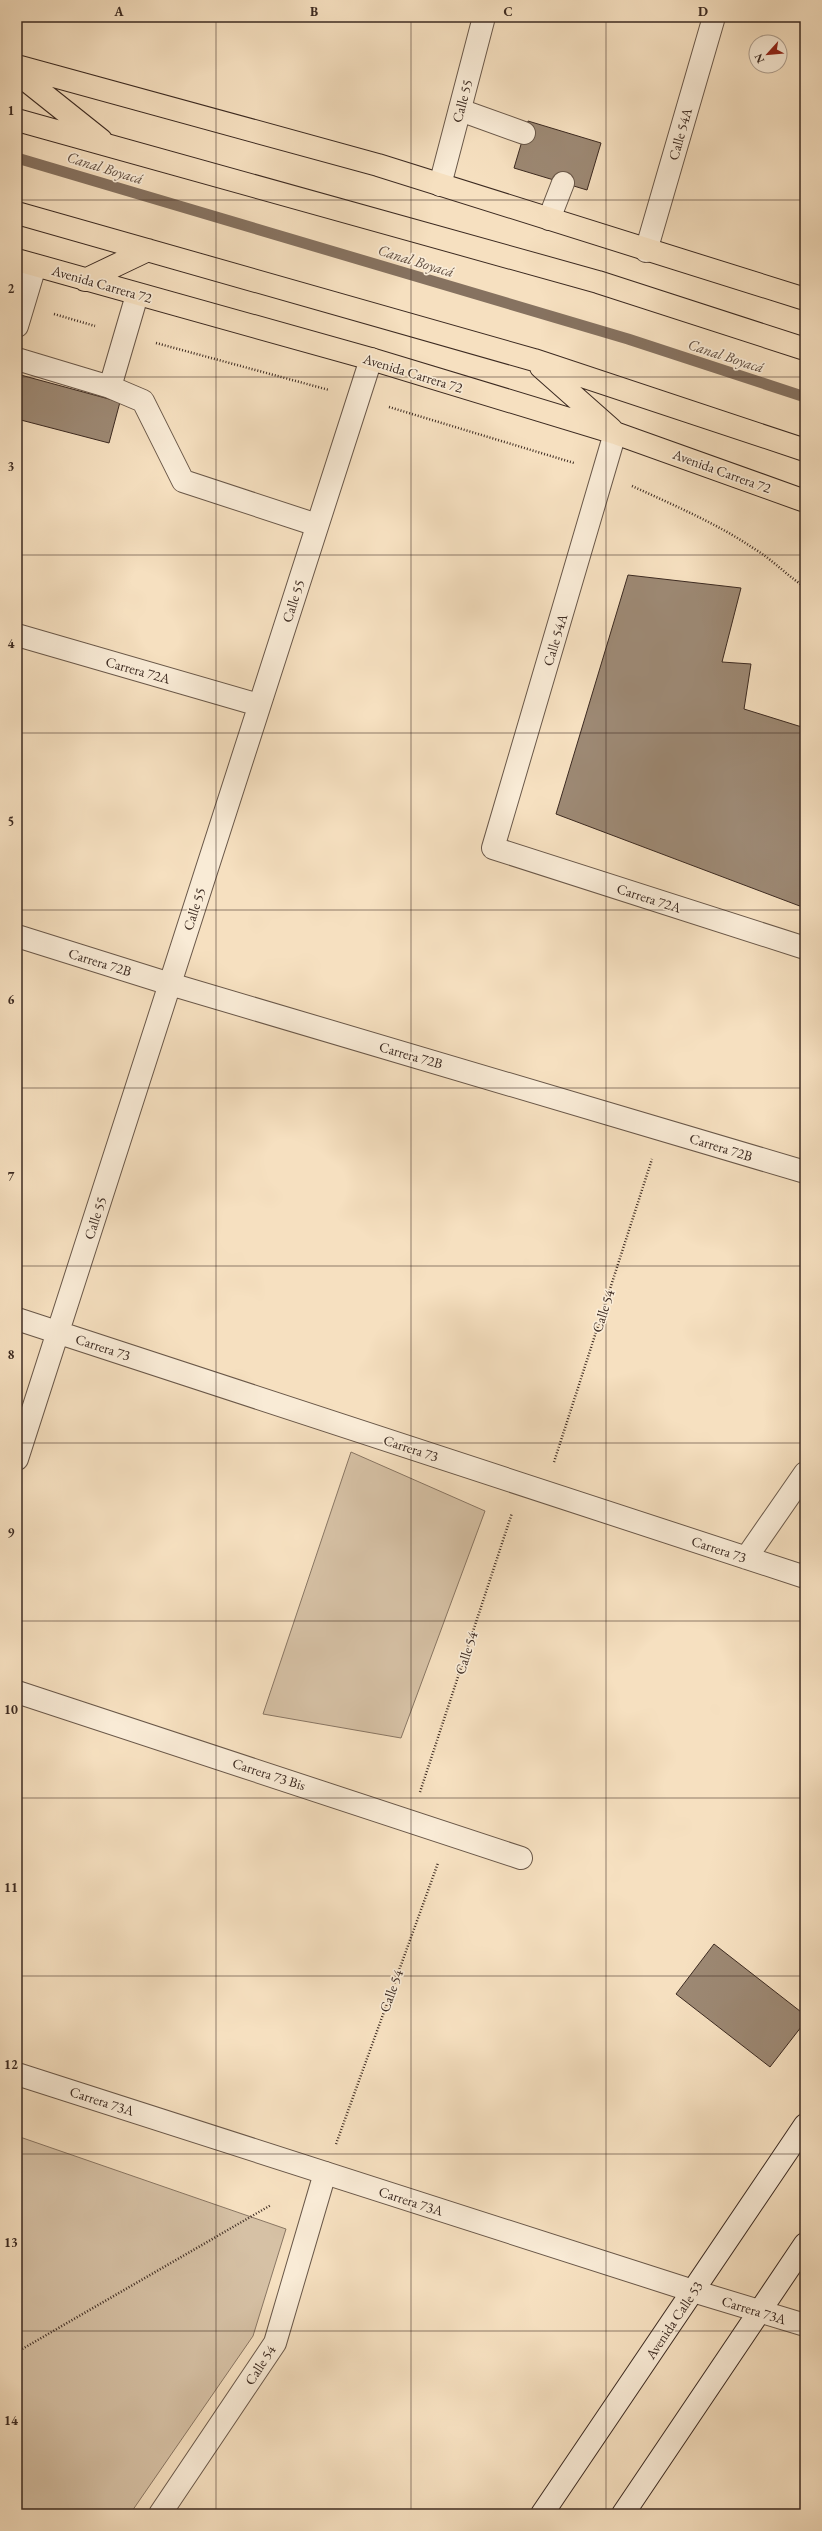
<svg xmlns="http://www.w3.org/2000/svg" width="822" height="2531" viewBox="0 0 822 2531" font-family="'EB Garamond',serif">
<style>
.green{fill:#d6c1a5;stroke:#897663}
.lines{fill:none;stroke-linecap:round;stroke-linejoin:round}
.stream{stroke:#867260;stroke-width:11}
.building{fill:#9d8974;stroke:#3c2a21}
.service-casing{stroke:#6a5849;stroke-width:24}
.minor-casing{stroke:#6a5849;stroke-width:24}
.tertiary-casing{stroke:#6a5849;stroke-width:24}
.secondary-casing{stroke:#3c2a21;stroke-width:24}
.trunk-casing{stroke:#3c2a21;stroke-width:24}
.path{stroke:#3c2a21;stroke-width:2.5;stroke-dasharray:1 2;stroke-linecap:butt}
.service{stroke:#f9ebd6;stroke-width:22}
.minor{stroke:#f9ebd6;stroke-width:22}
.tertiary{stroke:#f9ebd6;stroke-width:22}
.secondary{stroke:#f9ebd6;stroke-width:22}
.trunk{stroke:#f6e0c0;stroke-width:22}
.grid{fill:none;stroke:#3c2a21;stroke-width:1;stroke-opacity:0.55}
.labels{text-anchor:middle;stroke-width:3.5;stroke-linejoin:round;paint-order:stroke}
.street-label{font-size:14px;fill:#3c2a21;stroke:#f9ebd6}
.water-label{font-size:15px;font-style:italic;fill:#614e40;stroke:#f9ebd6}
.neatline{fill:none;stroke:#3c2a21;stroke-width:1.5}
.grid-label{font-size:13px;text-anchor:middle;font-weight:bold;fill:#3c2a21}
</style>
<rect width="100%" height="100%" fill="#f6e0c0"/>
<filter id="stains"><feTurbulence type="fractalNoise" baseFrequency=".005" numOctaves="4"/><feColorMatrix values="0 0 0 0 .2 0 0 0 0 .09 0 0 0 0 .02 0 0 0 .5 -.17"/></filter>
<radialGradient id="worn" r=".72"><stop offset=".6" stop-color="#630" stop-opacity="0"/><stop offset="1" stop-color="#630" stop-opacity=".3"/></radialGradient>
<!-- green -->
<path class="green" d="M351,1452L485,1511L401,1738L263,1714Z
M17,2136L286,2229L253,2336L130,2514H17Z"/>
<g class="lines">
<!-- stream -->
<path class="stream" d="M17,158L628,339L805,397"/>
</g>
<!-- building -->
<path class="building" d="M528,121L601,143L587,190L514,168Z
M17,374L120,402L109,443L17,419Z
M628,575L741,588L722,662L751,664L744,709L805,728V908L556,814Z
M714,1944L805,2015V2022L770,2067L676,1994Z"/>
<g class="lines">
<!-- service casing -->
<g class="service-casing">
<path id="service" d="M460,110L524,133
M549,219L563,183
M17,326L35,266
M17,359L110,387L137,295
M110,387L143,401L183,481L317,525"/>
</g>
<!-- minor casing -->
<g class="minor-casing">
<path id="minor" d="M440,185L484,17
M646,251L714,17
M615,433L493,848L805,948
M17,635L259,705
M17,936L170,984L805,1172
M17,1319L805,1577
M17,1459L371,359
M746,1558L805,1473
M17,1692L521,1858
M160,2514L275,2343L325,2173"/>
</g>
<!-- tertiary casing -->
<g class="tertiary-casing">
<path id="tertiary" d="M17,2074L693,2291L805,2325"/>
</g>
<!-- secondary casing -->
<g class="secondary-casing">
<path id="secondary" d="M542,2514L805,2125
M623,2514L805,2244"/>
</g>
<!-- trunk casing -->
<g class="trunk-casing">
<path id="trunk" d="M17,66L378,165L805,299
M17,73L101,140
M17,120L598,282L805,349
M17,213L534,360L805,450
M17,260L371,359L615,433L805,501
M85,280L148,250
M541,367L611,429"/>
</g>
<!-- path -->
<path class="path" d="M54,314L95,326
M156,343L329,390
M389,407L574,463
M632,486C673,505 716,523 753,548C772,559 786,575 805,587
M554,1462L652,1159
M420,1792L512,1513
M336,2144L438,1863
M17,2352L271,2205"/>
<!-- service -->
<use href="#service" class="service"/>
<!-- minor -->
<use href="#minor" class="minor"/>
<!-- tertiary -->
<use href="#tertiary" class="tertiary"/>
<!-- secondary -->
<use href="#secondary" class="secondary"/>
<!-- trunk -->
<use href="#trunk" class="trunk"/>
</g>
<!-- grid -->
<path class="grid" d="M216,17V2514M411,17V2514M606,17V2514M17,200H805M17,377H805M17,555H805M17,733H805M17,910H805M17,1088H805M17,1266H805M17,1443H805M17,1621H805M17,1798H805M17,1976H805M17,2154H805M17,2331H805"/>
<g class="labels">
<!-- street labels -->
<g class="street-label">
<text transform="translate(462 101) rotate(-75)" y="5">Calle 55</text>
<text transform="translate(680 134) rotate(-74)" y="5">Calle 54A</text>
<text transform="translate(102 284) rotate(16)" y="5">Avenida Carrera 72</text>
<text transform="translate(413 373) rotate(17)" y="5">Avenida Carrera 72</text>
<text transform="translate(722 471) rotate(20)" y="5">Avenida Carrera 72</text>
<text transform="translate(293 601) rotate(-72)" y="5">Calle 55</text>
<text transform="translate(555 640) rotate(-73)" y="5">Calle 54A</text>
<text transform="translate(138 670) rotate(16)" y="5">Carrera 72A</text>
<text transform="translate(649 898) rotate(18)" y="5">Carrera 72A</text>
<text transform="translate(194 909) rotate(-72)" y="5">Calle 55</text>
<text transform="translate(100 962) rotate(17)" y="5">Carrera 72B</text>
<text transform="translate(411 1055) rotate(16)" y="5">Carrera 72B</text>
<text transform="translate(721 1147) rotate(17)" y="5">Carrera 72B</text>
<text transform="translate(95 1218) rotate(-72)" y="5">Calle 55</text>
<text transform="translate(603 1311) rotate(-72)" y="5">Calle 54</text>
<text transform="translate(103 1347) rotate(18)" y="5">Carrera 73</text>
<text transform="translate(411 1448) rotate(18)" y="5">Carrera 73</text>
<text transform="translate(719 1549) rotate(18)" y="5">Carrera 73</text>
<text transform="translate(466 1653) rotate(-72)" y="5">Calle 54</text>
<text transform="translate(269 1774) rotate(18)" y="5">Carrera 73 Bis</text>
<text transform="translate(391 1991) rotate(-70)" y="5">Calle 54</text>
<text transform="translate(102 2101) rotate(18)" y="5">Carrera 73A</text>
<text transform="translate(411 2201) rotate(18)" y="5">Carrera 73A</text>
<text transform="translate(754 2310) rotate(17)" y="5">Carrera 73A</text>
<text transform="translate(674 2320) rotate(-56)" y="5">Avenida Calle 53</text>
<text transform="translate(260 2365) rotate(-57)" y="5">Calle 54</text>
</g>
<!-- water labels -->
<g class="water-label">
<text transform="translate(105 168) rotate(17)" y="5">Canal Boyacá</text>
<text transform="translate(416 261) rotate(17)" y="5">Canal Boyacá</text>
<text transform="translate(726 356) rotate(18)" y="5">Canal Boyacá</text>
</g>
</g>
<!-- margin -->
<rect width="822" height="2531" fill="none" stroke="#f6e0c0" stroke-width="44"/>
<!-- north arrow -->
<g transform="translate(768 54) rotate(243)"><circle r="19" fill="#f9ebd6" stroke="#ad9e8e"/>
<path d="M0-3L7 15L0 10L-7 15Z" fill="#8f2418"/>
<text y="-6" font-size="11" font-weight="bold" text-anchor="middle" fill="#3c2a21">N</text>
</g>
<rect x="22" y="22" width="778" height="2487" class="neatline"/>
<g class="grid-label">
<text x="119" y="16">A</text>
<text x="314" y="16">B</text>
<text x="508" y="16">C</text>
<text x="703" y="16">D</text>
<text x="11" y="115">1</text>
<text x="11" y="293">2</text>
<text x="11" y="471">3</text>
<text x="11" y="648">4</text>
<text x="11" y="826">5</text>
<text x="11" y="1004">6</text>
<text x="11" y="1181">7</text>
<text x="11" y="1359">8</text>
<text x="11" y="1537">9</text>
<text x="11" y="1714">10</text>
<text x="11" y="1892">11</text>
<text x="11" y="2069">12</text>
<text x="11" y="2247">13</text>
<text x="11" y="2425">14</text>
</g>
<rect width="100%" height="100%" filter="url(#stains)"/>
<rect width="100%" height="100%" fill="url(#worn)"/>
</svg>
